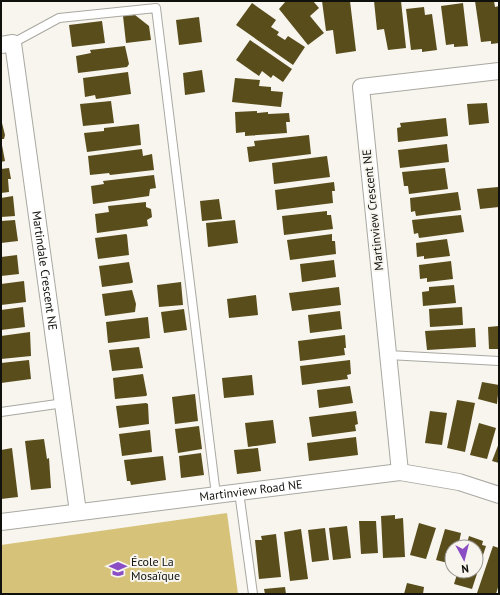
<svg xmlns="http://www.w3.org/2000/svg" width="500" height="595" viewBox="0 0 500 595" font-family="'PT Sans',sans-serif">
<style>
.green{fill:#d6c279}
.building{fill:#594d1b}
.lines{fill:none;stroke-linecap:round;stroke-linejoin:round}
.service-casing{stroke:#a9a8a1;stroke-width:10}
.minor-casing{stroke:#a9a8a1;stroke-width:18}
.service{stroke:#fff;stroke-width:8}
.minor{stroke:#fff;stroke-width:16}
.labels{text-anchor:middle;stroke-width:4;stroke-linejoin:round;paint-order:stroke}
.street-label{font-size:12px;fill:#10100d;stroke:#f7f5ee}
.poi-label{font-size:12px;fill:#10100d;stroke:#f7f5ee;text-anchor:start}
</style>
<rect width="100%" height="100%" fill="#f7f5ee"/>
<!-- green -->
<path class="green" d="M227,513L238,594H1V545Z"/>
<!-- building -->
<path class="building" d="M286,1H313L319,8L310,16L324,33L308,45L279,9Z
M322,1H350L356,51L336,54L333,30L326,31Z
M374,1H401L406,48L388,50L384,29L377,30Z
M475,1H494L495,7L499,6V43L491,44V41L481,42Z
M252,3L276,20L271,27L279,32L277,35L285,40L288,36L305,47L293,65L236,25Z
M463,3L468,46L454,47V44L446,45L441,6Z
M424,7L425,15L432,14L437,50L422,52V49L411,50L406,9Z
M135,15L149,26L151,40L126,43L123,16Z
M199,17L202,42L179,45L176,20Z
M102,21L105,43L72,47L69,25Z
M250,40L292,69L283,82L273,75L271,78L262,71L259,76L236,60Z
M125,46L129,64L127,67L78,73L76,56L91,53L90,50Z
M202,70L205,92L185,95L183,73Z
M128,72L131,94L96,99L95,95L85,97L83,78Z
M235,78L260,80L259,86L271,87V91L283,92L281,107L232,102Z
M111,101L114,123L83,126L80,104Z
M487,103L489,123L469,125L467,104Z
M257,111V113L268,112V114L289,113L290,122H286L287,133L245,136V132L236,133L235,112Z
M446,118L448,136L398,142L397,128L401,127L400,123Z
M1,119L5,135L4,139H1Z
M139,124L141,145L87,152L84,133L104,131V128Z
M309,135L311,154L249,162L247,147L255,146L254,141Z
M1,140L5,161L1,162Z
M447,144L449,162L400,168L398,150Z
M142,149L143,156L152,154L154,170L110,175L109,173L90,175L88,156Z
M327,156L330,177L274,184L272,163Z
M9,168L11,179H8L9,192L1,193V169Z
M445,168L448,189L409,194L408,186H404L402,172Z
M154,175L156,188L150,189L149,196L93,204L91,186L104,184L103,181Z
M334,182L335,191H332L333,203L277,210L275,190Z
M498,187L499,207L480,209L477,189Z
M458,192L461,210L416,216L415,211L411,212L410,198Z
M13,196L15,216L1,217V198Z
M219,199L222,219L202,221L200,201Z
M146,202V207L151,209L152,217L147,220L148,226L97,233L95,214L109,212L108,206Z
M327,211V215H331L333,229L284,235L282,216Z
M461,215L464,232L419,238L418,233L414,234L412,220Z
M15,220L18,241L1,243V221Z
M235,220L238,243L208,247L206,223Z
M126,234L127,235L129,255L98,259L95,238Z
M332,234V241H335L336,254L290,260L287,240Z
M447,239L450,256L424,259V256L417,257L416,243Z
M17,255L19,274L1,276V257Z
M334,260L336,277L302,282L300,264Z
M451,261L453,279L427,282V278L420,279L419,265Z
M129,262L133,282L132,283L102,287L99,266Z
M24,281L26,302L1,305V284Z
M181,282L183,305L159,307L157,285Z
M454,285L456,303L423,306L422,292L429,291V287Z
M339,287L341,305L292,311L289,293Z
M132,290L136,304L135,312L105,316L102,294Z
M256,295L258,315L229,318L227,299Z
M23,307L25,327L1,330V310Z
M462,307L463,325L430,327L429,309Z
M184,309L187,330L164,333L161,312Z
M340,311L342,329L310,333L308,315Z
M148,317L150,338L108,343L106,322Z
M499,326V349H489L488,327Z
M475,328L476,347L427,350L425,331Z
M30,332L31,356L1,359V336Z
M345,335L346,348H344L345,355L300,361L298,341Z
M139,347L143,368L112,371L109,350Z
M29,360L31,379L1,383V363Z
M350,360L351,374L347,375L348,379L302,385L300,366Z
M143,374L147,395L146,396L115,399L113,378Z
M252,375L254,395L224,398L222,378Z
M482,382L499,385L497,404L478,399Z
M350,386L353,403L319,408L317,390Z
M195,394L198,421L175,424L172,397Z
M457,400L475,403L465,452L447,448Z
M146,403L148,404L149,424L119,428L116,406Z
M356,411L358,424L355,425L356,431L312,437L309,417Z
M430,411L447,413L442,445L425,443Z
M273,420L276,443L248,447L245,423Z
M479,423L496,428L487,459L470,455Z
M199,426L202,449L178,453L175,429Z
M150,430L152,452L122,456L119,434Z
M356,437L358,455L309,461L307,443Z
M44,439L47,459L49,458L51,488L31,490L25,441Z
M499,443V463L492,461Z
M12,448L18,497L1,499V450Z
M258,448L261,471L237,474L234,450Z
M201,453L204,475L181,478L179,456Z
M163,456L166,480L131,485L130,481H127L124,460Z
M395,515V519L403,518L405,557L383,558L381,516Z
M359,521H376L378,553L361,554Z
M419,523L436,528L426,559L410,555Z
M347,526L351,558L333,560L329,528Z
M325,528L329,560L312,562L308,530Z
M301,529L308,579L290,581L284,532Z
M445,529L461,533L458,547H452V564L436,560Z
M276,534L281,577L259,579L255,540H262L261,536Z
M469,536L483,541L482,545L486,546L472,589L454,584L458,571H476V547H466Z
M493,546L499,548V584L496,594H480L477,593Z
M407,583L424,587L423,594H404Z
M285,587L286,594H265L264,589Z"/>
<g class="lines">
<!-- service casing -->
<g class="service-casing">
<path id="service" d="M13,43L59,18L156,8L216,495
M388,355L499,361
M1,412L64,403
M239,492L253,594"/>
</g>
<!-- minor casing -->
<g class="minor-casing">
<g id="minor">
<path id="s1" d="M1,45L13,43L78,512"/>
<path d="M400,472L361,87L499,71"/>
<path id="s2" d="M1,522L400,472L459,482L499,495"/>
</g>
</g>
<!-- service -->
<use href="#service" class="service"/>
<!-- minor -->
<use href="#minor" class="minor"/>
</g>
<!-- icons -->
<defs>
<g id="school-bare" transform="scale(1.38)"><path d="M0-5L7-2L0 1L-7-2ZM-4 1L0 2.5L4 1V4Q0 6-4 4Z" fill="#8a4dc3" stroke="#f7f5ee" stroke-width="2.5" paint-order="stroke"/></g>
</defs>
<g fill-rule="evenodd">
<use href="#school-bare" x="118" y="569"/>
</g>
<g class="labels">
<!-- street labels -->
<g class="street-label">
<text transform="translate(373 210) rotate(-96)" y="4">Martinview Crescent NE</text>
<text dy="4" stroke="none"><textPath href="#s1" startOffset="242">Martindale Crescent NE</textPath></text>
<text dy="4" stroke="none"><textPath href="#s2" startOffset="252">Martinview Road NE</textPath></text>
</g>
<!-- poi labels -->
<g class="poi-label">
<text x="131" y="566">École La<tspan x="131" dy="14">Mosaïque</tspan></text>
</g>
</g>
<!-- border -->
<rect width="500" height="595" fill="none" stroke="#10100d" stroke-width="4"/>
<!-- north arrow -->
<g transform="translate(464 559) rotate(173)"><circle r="19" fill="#f7f5ee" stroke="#9b9994"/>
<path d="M0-3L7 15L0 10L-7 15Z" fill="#8a4dc3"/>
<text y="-6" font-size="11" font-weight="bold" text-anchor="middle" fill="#10100d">N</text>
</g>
</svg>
